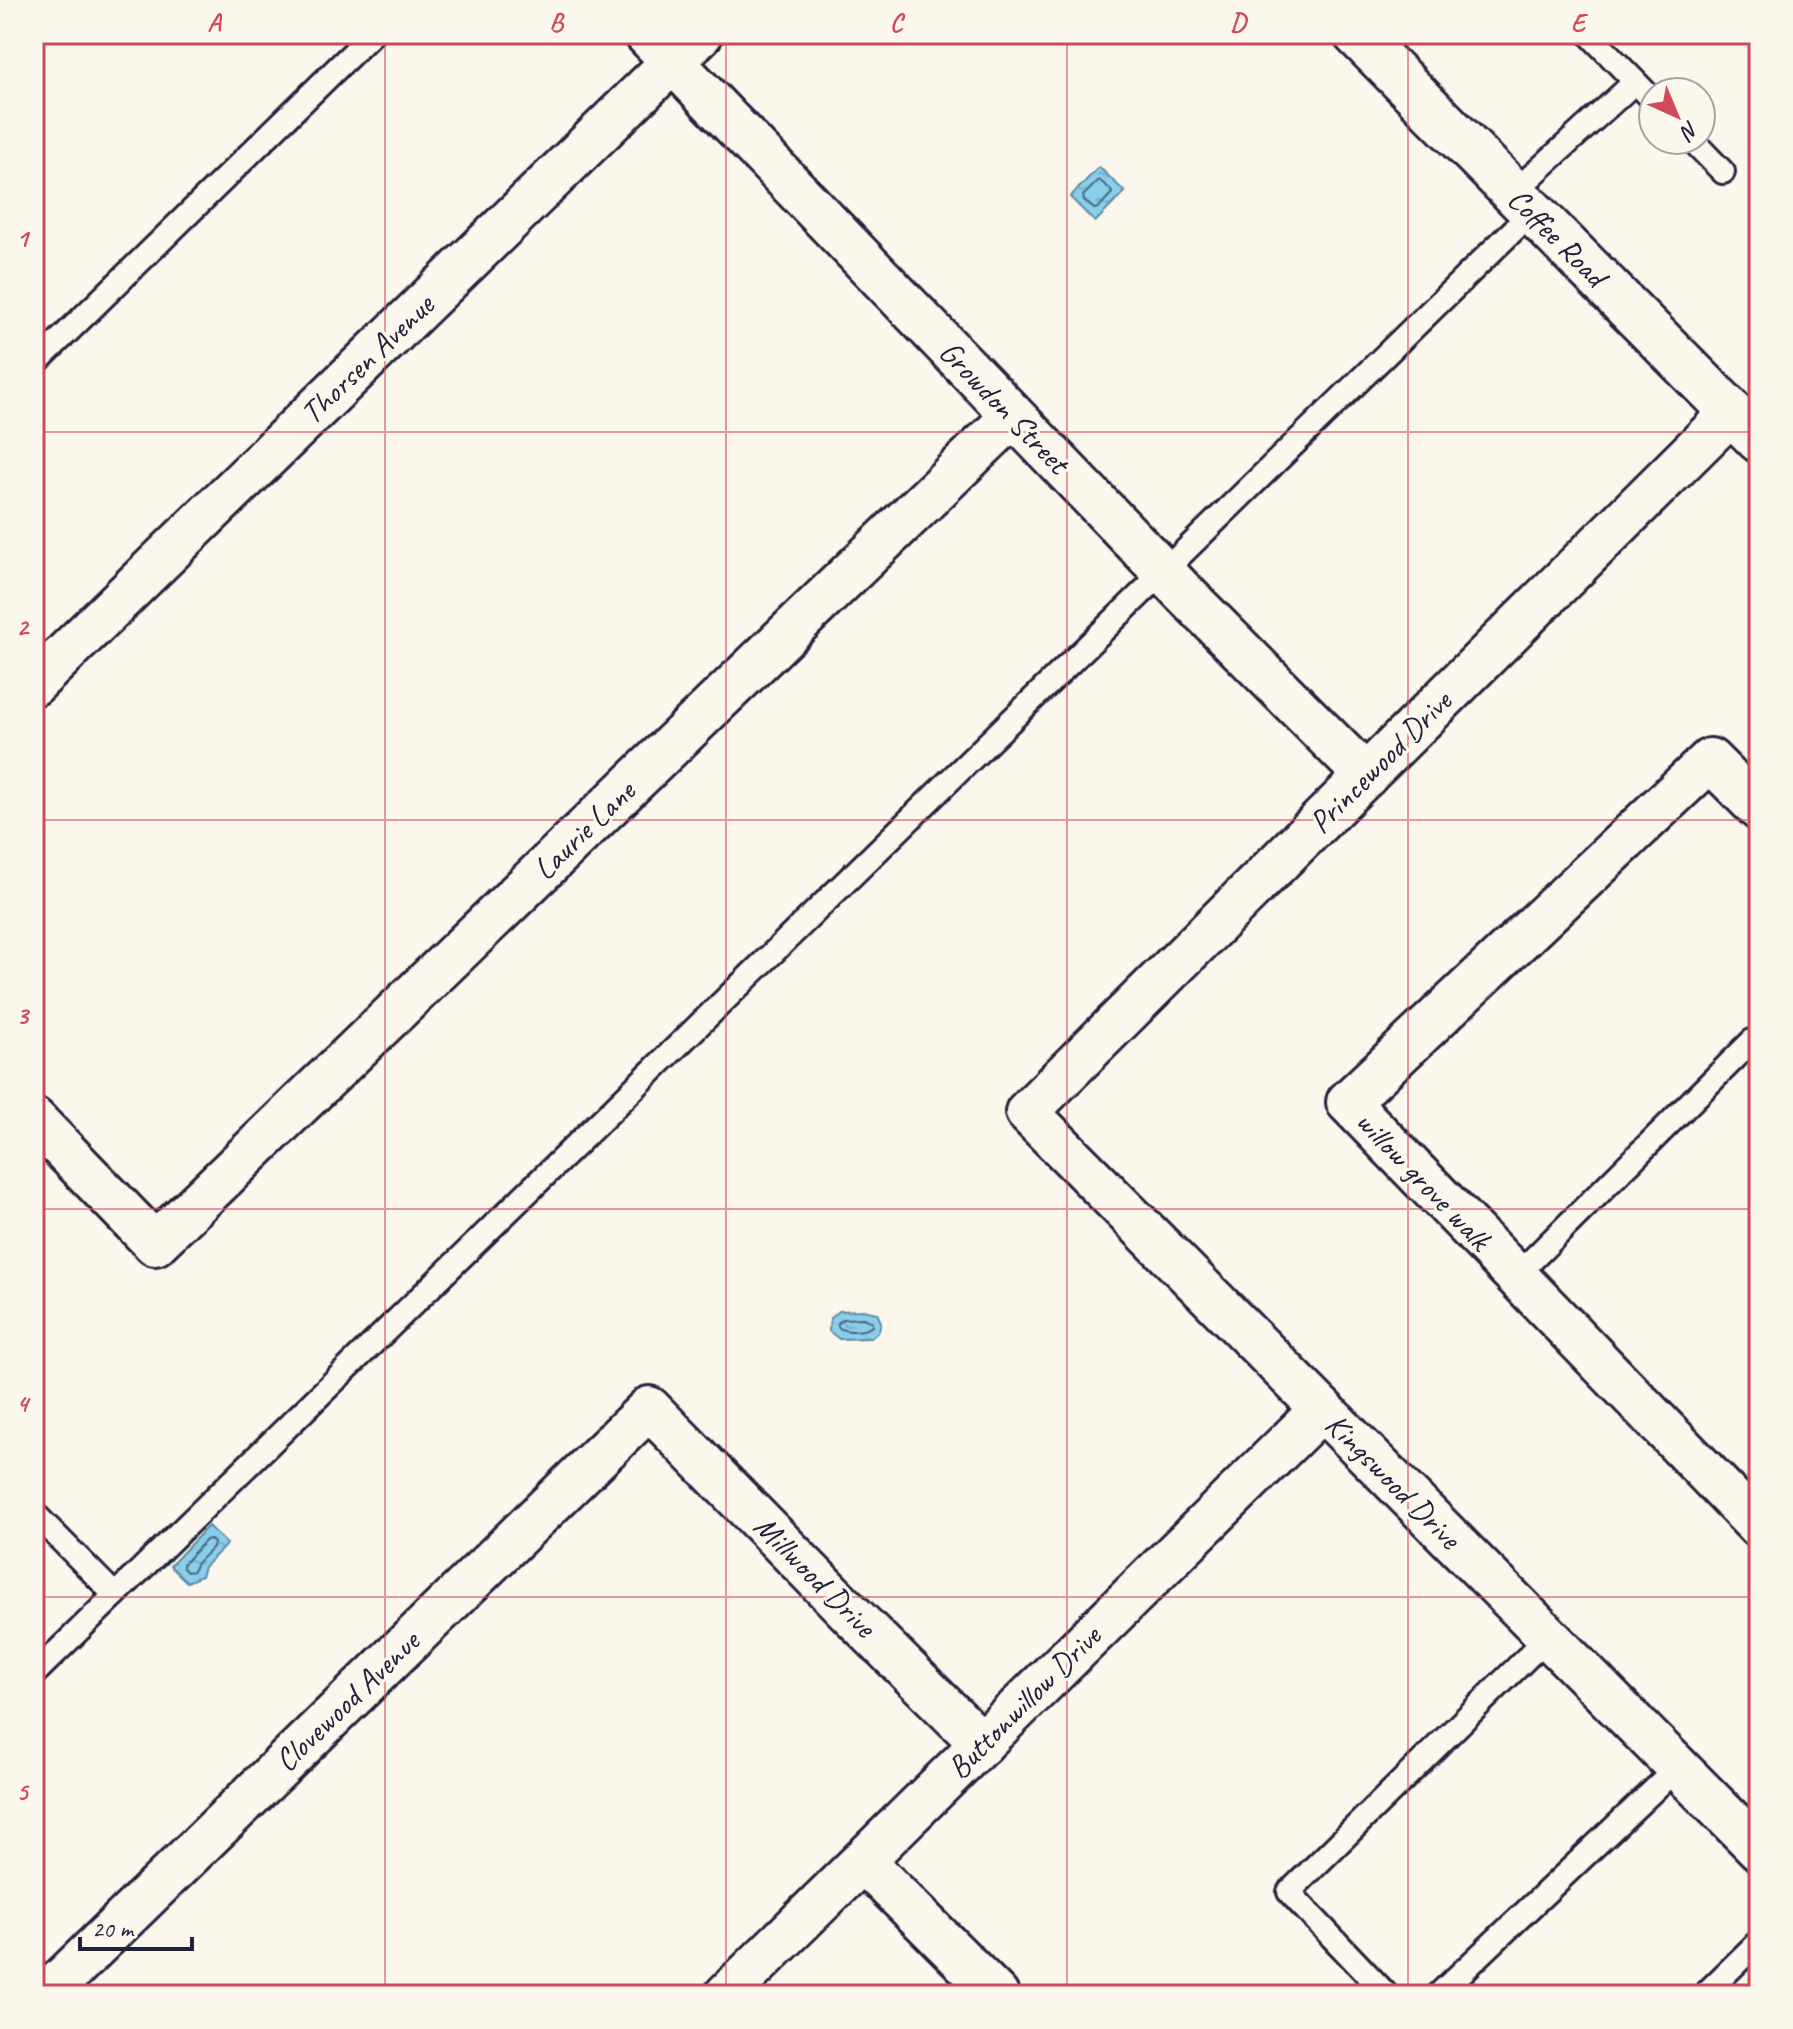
<svg xmlns="http://www.w3.org/2000/svg" width="1793" height="2029" viewBox="0 0 1793 2029" font-family="Caveat,sans-serif">
  <style>
    .water { fill: url(#water-ripples); stroke: #6089a4; stroke-width: 2 }
    .lines { fill: none; stroke-linecap: round; stroke-linejoin: round }
    .shore { stroke: #4b6781; stroke-width: 2 }
    .lane-casing { stroke: #22223b; stroke-width: 28 }
    .street-casing { stroke: #22223b; stroke-width: 48 }
    .secondary-casing { stroke: #22223b; stroke-width: 50 }
    .lane { stroke: #fbf7ec; stroke-width: 22 }
    .street { stroke: #fbf7ec; stroke-width: 42 }
    .secondary { stroke: #fbf7ec; stroke-width: 44 }
    .grid { fill: none; stroke: #d1495b; stroke-width: 2; stroke-opacity: 0.55 }
    .labels { text-anchor: middle; dominant-baseline: central; stroke-width: 6; stroke-linejoin: round; paint-order: stroke }
    .street-label { font-size: 32px; fill: #22223b; stroke: #fbf7ec }
    .neatline { fill: none; stroke: #d1495b; stroke-width: 3 }
    .grid-label { font-size: 26px; text-anchor: middle; font-weight: bold; fill: #d1495b }
  </style>
  <defs>
    <pattern id="water-ripples" width="26" height="14" patternUnits="userSpaceOnUse" patternTransform="scale(2)"><rect width="26" height="14" fill="#89ceea"/><path d="M2 4q2-2 4 0t4 0M15 11q2-2 4 0t4 0" fill="none" stroke="#76b1ca"/></pattern>
  </defs>
  <rect width="100%" height="100%" fill="#fbf7ec"/>
  <filter id="ink" filterUnits="userSpaceOnUse"><feTurbulence type="fractalNoise" baseFrequency=".0125" numOctaves="2"/><feDisplacementMap in="SourceGraphic" scale="16" xChannelSelector="R" yChannelSelector="G"/><feConvolveMatrix kernelMatrix="1 2 1 2 8 2 1 2 1" color-interpolation-filters="sRGB"/></filter>
  <g filter="url(#ink)">
    <g class="water">
      <path d="M1099,167L1125,192L1095,222L1070,197Z"/>
      <path d="M863,1310L877,1313L881,1322L879,1331L871,1338L839,1339L829,1331L830,1319L839,1311Z"/>
      <path d="M208,1526L227,1544L204,1567L201,1576L187,1582L170,1566Z"/>
    </g>
    <g class="lines">
      <g class="shore">
        <path d="M1099,180L1110,189L1112,193L1098,208L1094,209L1084,200L1083,196Z"/>
        <path d="M863,1318L872,1322V1326C865,1332 845,1333 838,1327V1323L843,1319Z"/>
        <path d="M210,1539L214,1543L213,1547L197,1563L193,1571L187,1572L183,1568V1564L206,1540Z"/>
      </g>
      <defs>
        <g id="lane">
          <path d="M1589,34L1653,100"/>
          <path d="M1692,140L1723,172"/>
          <path d="M1513,193L1635,82"/>
          <path d="M34,365L372,34"/>
          <path d="M1516,1276L1752,1041"/>
          <path d="M34,1513L115,1595"/>
          <path d="M34,1674L1532,212"/>
          <path d="M1387,1995L1289,1892L1548,1637"/>
          <path d="M1438,1995L1678,1767"/>
          <path d="M1704,1995L1759,1941"/>
        </g>
        <g id="street">
          <path d="M646,34L1183,592L1366,776"/>
          <path d="M1732,412L1027,1112L1759,1849"/>
          <path d="M34,684L701,34"/>
          <path d="M1759,809L1710,760L1348,1102L1759,1527"/>
          <path d="M34,1119L155,1244L1013,416"/>
          <path d="M863,1861L997,1995"/>
          <path d="M46,1995L649,1408L851,1614L982,1744"/>
          <path d="M726,1995L1322,1409"/>
        </g>
        <path id="secondary" d="M1356,34L1759,440"/>
      </defs>
      <use href="#lane" class="lane-casing"/>
      <use href="#street" class="street-casing"/>
      <use href="#secondary" class="secondary-casing"/>
      <use href="#lane" class="lane"/>
      <use href="#street" class="street"/>
      <use href="#secondary" class="secondary"/>
    </g>
  </g>
  <path class="grid" d="M385,34V1995M726,34V1995M1067,34V1995M1408,34V1995M34,432H1759M34,820H1759M34,1209H1759M34,1597H1759"/>
  <g class="labels">
    <g class="street-label">
      <text transform="translate(1557 237) rotate(45)">Coffee Road</text>
      <text transform="translate(367 359) rotate(-44)">Thorsen Avenue</text>
      <text transform="translate(1004 407) rotate(46)">Growdon Street</text>
      <text transform="translate(1380 762) rotate(-45)">Princewood Drive</text>
      <text transform="translate(584 830) rotate(-44)">Laurie Lane</text>
      <text transform="translate(1423 1180) rotate(46)">willow grove walk</text>
      <text transform="translate(1393 1481) rotate(45)">Kingswood Drive</text>
      <text transform="translate(815 1576) rotate(45)">Millwood Drive</text>
      <text transform="translate(347 1701) rotate(-44)">Clovewood Avenue</text>
      <text transform="translate(1024 1702) rotate(-45)">Buttonwillow Drive</text>
    </g>
  </g>
  <rect width="1793" height="2029" fill="none" stroke="#fbf7ec" stroke-width="88"/>
  <g transform="translate(1677 116) rotate(136)"><circle r="38" fill="#fbf7ec" stroke="#a4a2a5" stroke-width="2"/>
  <path d="M0-6L14 30L0 20L-14 30Z" fill="#d1495b"/>
  <text y="-12" font-size="22" font-weight="bold" text-anchor="middle" fill="#22223b">N</text>
  </g>
  <path d="M80 1937v12h112v-12" fill="none" stroke="#22223b" stroke-width="4"/>
  <text x="92" y="1937" font-size="24" fill="#22223b" stroke="#fbf7ec" stroke-width="6" paint-order="stroke">20 m</text>
  <rect x="44" y="44" width="1705" height="1941" class="neatline"/>
  <g class="grid-label">
    <text x="214" y="31">A</text>
    <text x="556" y="31">B</text>
    <text x="896" y="31">C</text>
    <text x="1238" y="31">D</text>
    <text x="1578" y="31">E</text>
    <text x="22" y="247">1</text>
    <text x="22" y="635">2</text>
    <text x="22" y="1024">3</text>
    <text x="22" y="1412">4</text>
    <text x="22" y="1800">5</text>
  </g>
</svg>
